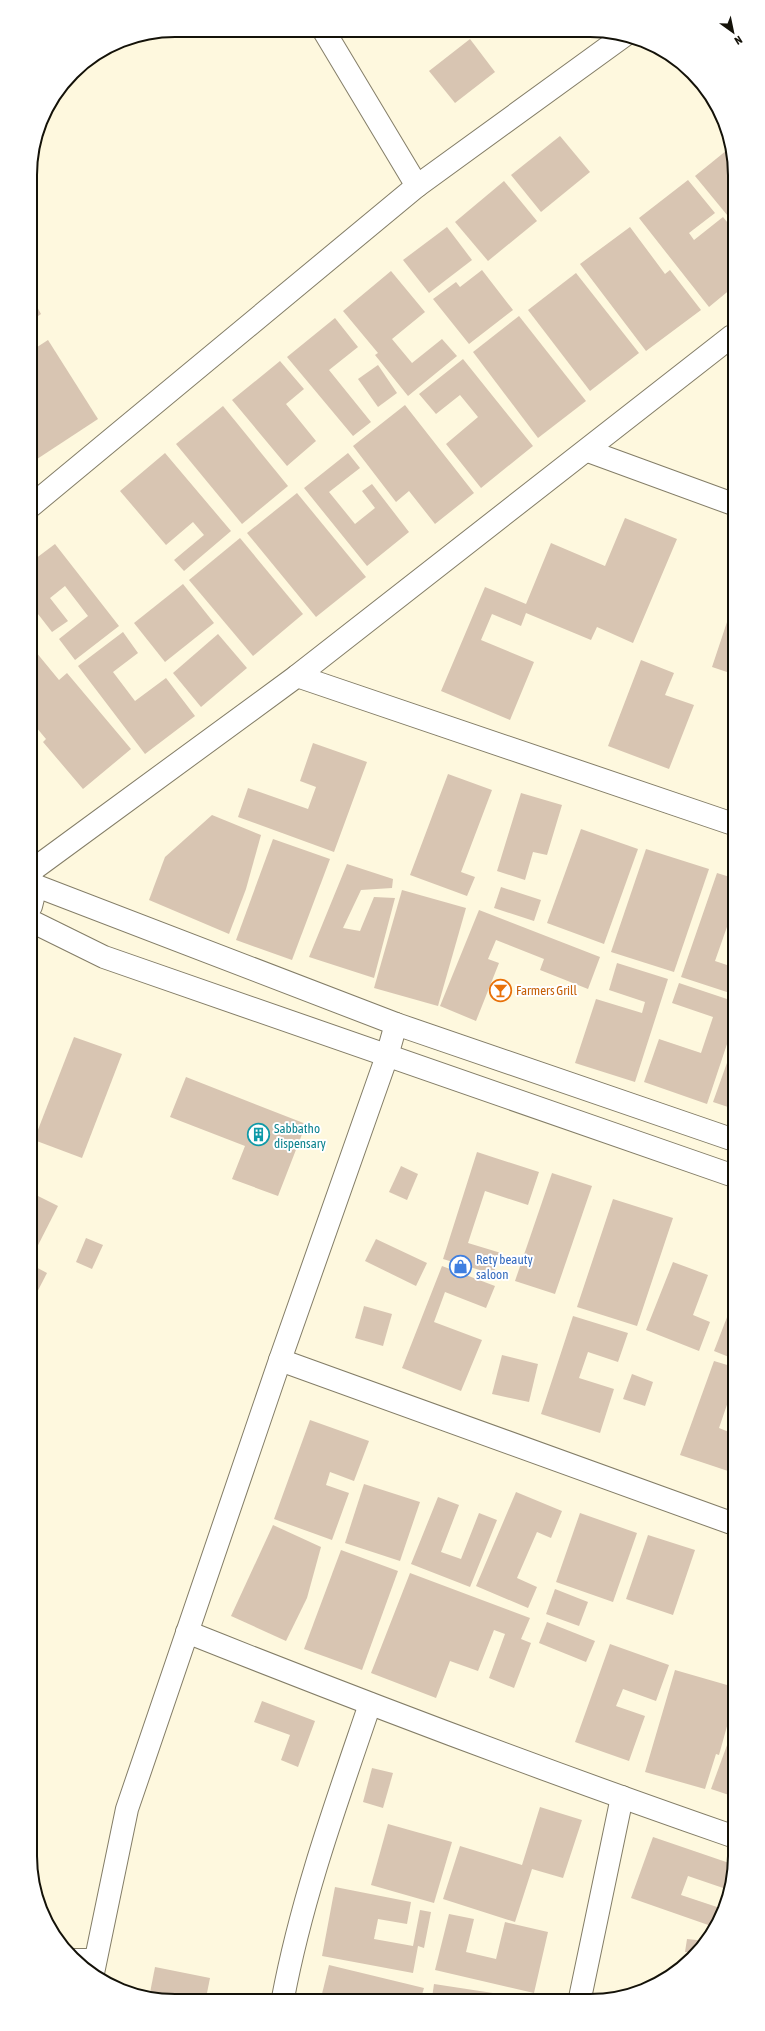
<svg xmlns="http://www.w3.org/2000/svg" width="765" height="2031" viewBox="0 0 765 2031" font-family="'Asap Condensed',sans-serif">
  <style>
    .building { fill: #d8c5b2 }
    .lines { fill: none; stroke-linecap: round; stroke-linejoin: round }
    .minor-casing { stroke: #837d67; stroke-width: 24 }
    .minor { stroke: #fff; stroke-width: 22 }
    .labels { text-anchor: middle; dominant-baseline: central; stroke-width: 4; stroke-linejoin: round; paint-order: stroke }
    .food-label { font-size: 13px; fill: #c56008; stroke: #fff; text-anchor: start }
    .culture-label { font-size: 13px; fill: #0d838f; stroke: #fff; text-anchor: start }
    .shop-label { font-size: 13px; fill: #366cbe; stroke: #fff; text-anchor: start }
    .rim { fill: none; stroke: #141209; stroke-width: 2 }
  </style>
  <rect width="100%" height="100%" fill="#fef8de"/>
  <g class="building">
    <path d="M470,39L495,72L455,103L429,71Z"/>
    <path d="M119,42V43L98,56V55Z"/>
    <path d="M560,136L590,172L541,212L511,175Z"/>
    <path d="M732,146V221L695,176Z"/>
    <path d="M688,180L715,213L689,233L694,240L723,217L732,228V288L709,307L639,218Z"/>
    <path d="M504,181L537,221L488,261L455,222Z"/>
    <path d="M447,227L472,260L429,293L403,260Z"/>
    <path d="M630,227L665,274L670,270L701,310L646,351L580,264Z"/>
    <path d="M482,270L513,310L469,344L433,299L456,282L460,287Z"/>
    <path d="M391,271L425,312L392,339L412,363L442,339L457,356L408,396L375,355L378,353L343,311Z"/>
    <path d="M576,273L639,353L590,391L528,310Z"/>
    <path d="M31,296L41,314L31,321Z"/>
    <path d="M519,316L586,401L538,438L473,352Z"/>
    <path d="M335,318L358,347L329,370L371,422L353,436L287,357Z"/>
    <path d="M48,340L98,419L31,463V351Z"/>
    <path d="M463,359L533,446L481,488L446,444L478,417L460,395L436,414L419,394Z"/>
    <path d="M280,361L304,389L286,404L316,441L287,466L232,400Z"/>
    <path d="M378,365L397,393L378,407L358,379Z"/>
    <path d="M405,405L474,493L435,524L409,491L396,502L353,446Z"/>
    <path d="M223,406L288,486L242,524L176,444Z"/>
    <path d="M165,453L231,531L184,571L174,560L204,535L193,522L166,545L120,491Z"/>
    <path d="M348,453L360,468L329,492L355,524L375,508L362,491L372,484L409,532L367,566L304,488Z"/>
    <path d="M297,493L366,577L316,617L247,533Z"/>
    <path d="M625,518L677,539L633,643L597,627L591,640L526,613L521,626L492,614L481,640L534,662L510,720L441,691L485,587L526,604L551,543L605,566Z"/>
    <path d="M240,538L303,614L253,656L189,580Z"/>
    <path d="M55,544L119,626L75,660L59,639L88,616L65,586L50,598L68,621L52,632L31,605V562Z"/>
    <path d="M183,584L214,623L165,662L134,623Z"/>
    <path d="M733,604V674L712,667Z"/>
    <path d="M123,632L138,653L113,672L135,701L166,678L195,716L145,754L78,666Z"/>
    <path d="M218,634L247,668L201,707L173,673Z"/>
    <path d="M31,646L59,680L67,673L131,749L83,789L43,742L46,739L31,721Z"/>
    <path d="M641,660L674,673L665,695L694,705L669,769L608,746Z"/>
    <path d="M313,743L367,762L334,852L238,817L248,788L308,809L316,787L300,781Z"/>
    <path d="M448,774L492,790L461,872L475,877L467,896L410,875Z"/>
    <path d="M521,793L562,805L547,855L533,852L525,880L497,871Z"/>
    <path d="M212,815L261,835L246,889L229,934L149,900L165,857Z"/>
    <path d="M581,829L638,849L604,944L547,923Z"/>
    <path d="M273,839L330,859L292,960L236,940Z"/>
    <path d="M646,849L709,869L674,972L611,952Z"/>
    <path d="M347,864L393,879L392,888L361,890L343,928L360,931L374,897L395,898L374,978L309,957Z"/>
    <path d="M717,873L733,878V926L728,924L715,961L733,967V994L681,977Z"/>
    <path d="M501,887L541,900L534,921L494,908Z"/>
    <path d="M402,890L466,908L438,1006L374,988Z"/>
    <path d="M479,910L600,957L588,989L540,970L544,959L496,940L488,959L499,963L476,1021L440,1006Z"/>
    <path d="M617,963L668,979L635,1082L575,1063L596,999L642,1013L645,1002L609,990Z"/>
    <path d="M679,983L733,1001V1026L707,1104L644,1082L659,1039L701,1053L713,1017L672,1003Z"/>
    <path d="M74,1037L122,1054L82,1158L34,1140Z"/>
    <path d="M733,1046L734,1109L713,1102Z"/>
    <path d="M186,1077L306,1124L278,1196L232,1179L245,1146L170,1117Z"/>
    <path d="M477,1152L539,1172L528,1205L485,1191L468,1243L501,1253L493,1274L443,1259Z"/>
    <path d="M401,1166L418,1174L407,1200L389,1192Z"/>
    <path d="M552,1173L592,1186L555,1294L515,1281Z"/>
    <path d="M32,1193L58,1206L32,1257Z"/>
    <path d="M613,1199L673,1218L637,1326L577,1307Z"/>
    <path d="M86,1238L103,1245L92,1269L76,1262Z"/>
    <path d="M376,1239L427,1263L416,1286L365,1261Z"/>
    <path d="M673,1262L708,1275L693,1315L710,1322L699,1351L646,1330Z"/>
    <path d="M32,1265L47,1273L32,1302Z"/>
    <path d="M442,1266L495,1286L486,1308L445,1292L434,1322L482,1340L461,1391L402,1368Z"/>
    <path d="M734,1299V1359L714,1351Z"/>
    <path d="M364,1306L392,1314L383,1346L355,1338Z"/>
    <path d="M573,1316L628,1333L618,1362L588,1352L579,1378L614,1389L600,1433L541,1414Z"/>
    <path d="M502,1355L538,1364L529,1402L492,1394Z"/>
    <path d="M714,1361L734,1367V1394L731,1393L719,1428L734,1434V1462L731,1472L680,1455Z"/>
    <path d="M632,1374L653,1382L645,1406L623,1399Z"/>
    <path d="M310,1420L369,1441L354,1481L330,1472L326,1485L349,1493L332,1540L274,1519Z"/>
    <path d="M364,1484L420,1502L400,1561L345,1543Z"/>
    <path d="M516,1492L562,1511L551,1538L537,1532L517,1578L537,1587L528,1608L476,1586Z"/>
    <path d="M438,1497L459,1505L441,1552L461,1559L479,1513L497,1520L470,1587L411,1564Z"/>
    <path d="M580,1513L637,1533L613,1602L556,1582Z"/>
    <path d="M273,1525L321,1547L307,1598L286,1641L231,1616Z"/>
    <path d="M648,1535L695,1550L673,1615L626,1599Z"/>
    <path d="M341,1550L398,1571L362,1670L304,1649Z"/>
    <path d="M410,1573L530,1618L521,1639L531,1643L514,1688L489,1678L505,1634L494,1630L478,1671L450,1661L436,1698L371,1673Z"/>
    <path d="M555,1589L588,1602L579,1626L546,1614Z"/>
    <path d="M547,1622L595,1641L586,1662L539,1643Z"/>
    <path d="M610,1644L669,1665L656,1701L623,1689L616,1706L645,1716L629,1761L575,1742Z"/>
    <path d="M675,1670L734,1687V1701L719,1755L716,1754L705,1789L645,1772Z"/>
    <path d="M262,1701L315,1721L298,1767L281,1760L290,1735L254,1722Z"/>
    <path d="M734,1726L735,1797L711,1789Z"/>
    <path d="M372,1768L393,1773L383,1808L363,1802Z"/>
    <path d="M540,1807L582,1820L563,1878L532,1869L515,1922L443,1899L460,1846L522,1865Z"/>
    <path d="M388,1824L452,1842L434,1903L371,1885Z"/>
    <path d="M653,1837L735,1865L729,1890L688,1876L681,1895L720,1908L714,1927L631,1898Z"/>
    <path d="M335,1887L411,1902L407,1924L378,1919L374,1939L413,1946L420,1910L431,1912L424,1948L418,1946L413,1973L322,1956Z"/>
    <path d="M449,1914L474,1919L466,1952L496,1959L505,1922L548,1932L534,1993L435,1970Z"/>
    <path d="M687,1939L706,1941L697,1953L685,1952Z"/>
    <path d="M329,1965L424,1988L421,1998H321Z"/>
    <path d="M155,1967L210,1978L206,1998H149Z"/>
    <path d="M434,1984L493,1993L492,1998H432Z"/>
    <path d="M499,1995L513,1997V1998H498Z"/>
  </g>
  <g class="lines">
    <defs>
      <g id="minor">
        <path d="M324,31L417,186"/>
        <path d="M588,451L733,504"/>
        <path d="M31,506L417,186L625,35"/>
        <path d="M297,676L733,824"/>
        <path d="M31,871L297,676L732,336"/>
        <path d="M31,876L35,890L31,906"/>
        <path d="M34,885L396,1024L734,1140"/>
        <path d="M31,921L104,957L734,1176"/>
        <path d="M280,1360L734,1524"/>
        <path d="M187,1632C368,1704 550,1773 735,1837"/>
        <path d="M74,1960H94"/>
        <path d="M93,1973L127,1809L280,1360L387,1056L396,1024"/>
        <path d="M283,1998C302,1897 337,1801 370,1704"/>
        <path d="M580,1998L622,1797"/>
      </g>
    </defs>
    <use href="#minor" class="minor-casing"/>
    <use href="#minor" class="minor"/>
  </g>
  <defs>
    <symbol id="bar-ring" viewBox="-11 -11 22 22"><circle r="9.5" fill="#fff" stroke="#e8710a" stroke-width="1.5"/><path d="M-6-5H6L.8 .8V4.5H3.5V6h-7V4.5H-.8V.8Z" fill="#e8710a"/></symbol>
    <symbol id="building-ring" viewBox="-11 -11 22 22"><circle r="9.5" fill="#fff" stroke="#0f9aa8" stroke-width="1.5"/><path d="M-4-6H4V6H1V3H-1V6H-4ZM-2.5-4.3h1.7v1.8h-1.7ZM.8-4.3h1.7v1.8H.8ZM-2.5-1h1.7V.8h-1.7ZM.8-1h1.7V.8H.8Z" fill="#0f9aa8"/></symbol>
    <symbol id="shop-ring" viewBox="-11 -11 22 22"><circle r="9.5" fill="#fff" stroke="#3f7fe0" stroke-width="1.5"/><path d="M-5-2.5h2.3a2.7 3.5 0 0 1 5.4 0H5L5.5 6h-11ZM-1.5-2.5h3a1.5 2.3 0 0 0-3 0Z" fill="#3f7fe0"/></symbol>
  </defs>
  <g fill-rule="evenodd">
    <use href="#bar-ring" x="488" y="978" width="25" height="25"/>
    <use href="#building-ring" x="246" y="1122" width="25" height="25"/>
    <use href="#shop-ring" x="448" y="1254" width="25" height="25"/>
  </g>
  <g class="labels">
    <g class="food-label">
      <text x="516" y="990">Farmers Grill</text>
    </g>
    <g class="culture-label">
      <text x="274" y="1128">Sabbatho<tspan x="274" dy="15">dispensary</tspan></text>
    </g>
    <g class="shop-label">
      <text x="476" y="1259">Rety beauty<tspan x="476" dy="15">saloon</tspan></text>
    </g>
  </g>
  <path d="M0 0H765V2031H0ZM175 37H590A138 138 0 0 1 728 175V1856A138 138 0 0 1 590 1994H175A138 138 0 0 1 37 1856V175A138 138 0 0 1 175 37Z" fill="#fff" fill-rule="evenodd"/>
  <path class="rim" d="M175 37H590A138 138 0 0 1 728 175V1856A138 138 0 0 1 590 1994H175A138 138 0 0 1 37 1856V175A138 138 0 0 1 175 37Z"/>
  <g transform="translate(733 32) rotate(147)" stroke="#ffffff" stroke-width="3" paint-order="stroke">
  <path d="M0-3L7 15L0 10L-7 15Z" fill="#141209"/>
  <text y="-6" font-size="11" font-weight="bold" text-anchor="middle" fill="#141209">N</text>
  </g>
</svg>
